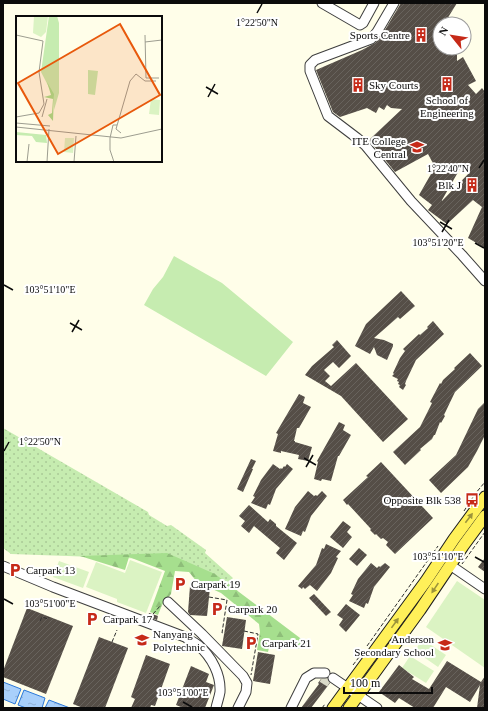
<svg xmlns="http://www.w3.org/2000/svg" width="488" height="711" viewBox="0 0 488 711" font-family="'Times New Roman',serif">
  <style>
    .grass { fill: url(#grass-dots) }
    .forest { fill: url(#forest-firs) }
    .park { fill: #c6ecb0 }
    .pitch { fill: #dbf3c3 }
    .water { fill: url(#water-ripples); stroke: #2a78d9 }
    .building { fill: url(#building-hatch); fill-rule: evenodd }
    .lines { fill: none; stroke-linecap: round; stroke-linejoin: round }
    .minor-tunnel { stroke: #dadac8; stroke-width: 9; stroke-dasharray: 9 4.5; stroke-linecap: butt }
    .minor-casing { stroke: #3e3e3e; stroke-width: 11 }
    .major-casing { stroke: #1c1c1c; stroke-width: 13 }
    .path { stroke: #2d2d2d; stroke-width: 1; stroke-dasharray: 4 2; stroke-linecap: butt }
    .minor { stroke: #fff; stroke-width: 9 }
    .major { stroke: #fff059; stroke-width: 11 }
    .oneway { fill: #9d943a }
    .ticks { fill: none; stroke: #0b0b0b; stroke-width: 1.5 }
    .labels { text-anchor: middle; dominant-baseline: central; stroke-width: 4; stroke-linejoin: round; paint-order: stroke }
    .poi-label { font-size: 11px; fill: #0b0b0b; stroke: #fff; text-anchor: start }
    .inset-road { fill: none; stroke: #9d9d90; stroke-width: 1 }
    .view { fill: #e8590c; fill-opacity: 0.15; stroke: #e8590c; stroke-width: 2 }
    .inset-edge { fill: none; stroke: #0b0b0b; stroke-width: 2 }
    .ticks-label { font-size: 10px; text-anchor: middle; fill: #0b0b0b; stroke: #fff; stroke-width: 4; stroke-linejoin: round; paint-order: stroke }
  </style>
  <defs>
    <pattern id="grass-dots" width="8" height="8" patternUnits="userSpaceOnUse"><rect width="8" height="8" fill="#c6ecb0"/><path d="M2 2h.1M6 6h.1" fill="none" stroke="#a9c996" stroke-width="1.8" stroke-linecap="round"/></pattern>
    <pattern id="forest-firs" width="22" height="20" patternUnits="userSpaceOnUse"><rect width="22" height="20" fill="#a6df8e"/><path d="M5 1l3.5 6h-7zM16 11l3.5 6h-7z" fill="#8ebe79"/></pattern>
    <pattern id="water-ripples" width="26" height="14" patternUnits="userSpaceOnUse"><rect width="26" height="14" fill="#a9d0fb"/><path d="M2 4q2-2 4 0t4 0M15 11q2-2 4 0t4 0" fill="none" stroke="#90b1d6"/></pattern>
    <pattern id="building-hatch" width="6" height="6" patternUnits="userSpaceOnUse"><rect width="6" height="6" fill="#554e47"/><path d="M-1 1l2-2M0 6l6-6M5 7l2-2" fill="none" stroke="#68635d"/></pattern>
  </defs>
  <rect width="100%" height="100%" fill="#fffee9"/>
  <path class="grass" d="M3,428L148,512L149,515L167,526L171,525L206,550L205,553L233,578L230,581L245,601L180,560L11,554L3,548Z"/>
  <path class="forest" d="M167,553L215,574L304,641L299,649L270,643L268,652L257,650L260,632L259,624L221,593L197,582L189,572L175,571L171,594L162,605L158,615L150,612L165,571L129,557L125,570L80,556Z"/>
  <path class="park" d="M174,256L222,283L293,342L266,376L144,305L153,289L163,277Z"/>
  <g class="pitch">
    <path d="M130,560L162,572L146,613L117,602V599L86,587L96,562L125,573Z"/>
    <path d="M59,561L89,572L83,588L53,577Z"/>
    <path d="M457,581L485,600V668L426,627Z"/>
    <path d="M422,639L446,655L438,667L415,651Z"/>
    <path d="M410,656L434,671L426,683L402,668Z"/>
  </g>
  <g class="water">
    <path d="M3,682L21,689L15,704L3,699Z"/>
    <path d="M24,690L45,698L42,708H26L18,705Z"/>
    <path d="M49,700L70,708H45Z"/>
  </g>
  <g class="building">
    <path d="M401,3H457L444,24H440V32L435,41L440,39V48H457V61L463,57L476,81L468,85L476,94L482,88L485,92V248L468,238L482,207L473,200L447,224L428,210L432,205L419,195L435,167L428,154L395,172L369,140L402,109L391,108L387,105L384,110L379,107L376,113L367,108L340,117L333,112L316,70L362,50L375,43L382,35ZM461,167L469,173L442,201V200Z"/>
    <path d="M401,291L415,306L400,319L398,317L374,338L384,340L393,344V346L387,360L377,355L374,347L370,354L355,346L366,324Z"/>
    <path d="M433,321L444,334L416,360L406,381L405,384L406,385L403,390L399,387L400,385L398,384L399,382L397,381L398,379L392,376L394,374L393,373L400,358L405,351L403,349L419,334L420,335L428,328L427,327Z"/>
    <path d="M337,340L351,356L339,368L333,362L324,370L330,376L325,381L331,386L356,363L408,419L383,442L341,396L305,375L312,366L334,347L332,345Z"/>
    <path d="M470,353L482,366L455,392L444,415L445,416L441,423L440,422L435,435H434L432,439L420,449L421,450L405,465L393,452L420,427L432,403L430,402L440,383L441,384L443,380L455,369L454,368Z"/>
    <path d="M299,394L305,397L303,403L311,407L299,428H297L294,441H295V442L312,447L308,461L298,459L299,455L281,451V453L273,451L278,434L276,433Z"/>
    <path d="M485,402V435L477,451L468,467L441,493L429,480L456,455L478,409Z"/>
    <path d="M339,422L345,425L343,430L351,435L339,456H338L331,481L322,479L321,481L314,479L318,462L317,461Z"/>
    <path d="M251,459L256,461L252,469H253L243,492L237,489Z"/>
    <path d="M381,462L433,518L395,554L386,545L388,542L383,538L381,539L376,534L375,535L370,530L371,529L348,504L347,505L343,500L368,477L366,476Z"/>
    <path d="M273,464L280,469L281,468L282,469L284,466L285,467L287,464L293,469L276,489L270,505L268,504L266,509L251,503L255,497L253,496L261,480Z"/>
    <path d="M308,491L314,496L316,495L317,496L322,491L327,496L311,516L305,532L303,531L301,536L285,529L295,507Z"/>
    <path d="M249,505L268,522L270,519L276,524V526L297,543L284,560L276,553L280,548L254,526L249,533L241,526L245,521L239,516Z"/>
    <path d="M343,521L351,527L347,532L352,537L343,548L330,537Z"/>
    <path d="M326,544L341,551L336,557L338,558L331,573L317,591L310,585L305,589L303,587L302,589L298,586L316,565L322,548L324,549Z"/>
    <path d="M359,548L367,555L357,566L349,559Z"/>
    <path d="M485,558V572L478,567Z"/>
    <path d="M371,563L377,568L379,566L380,567L385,563L390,567L374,587L368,604L366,603L364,608L349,601L353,595L351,594L358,579Z"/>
    <path d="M190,586L210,588L207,616L190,615L188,612Z"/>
    <path d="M314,594L331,612L326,616L309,598Z"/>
    <path d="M346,604L360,615L346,632L339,625L343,619L337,615Z"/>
    <path d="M27,608L73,626L46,694L3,677V671Z"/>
    <path d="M149,613L158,616L157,620L148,617Z"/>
    <path d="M227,617L246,620L242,649L222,646Z"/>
    <path d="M99,637L128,648L105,708H83L73,704Z"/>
    <path d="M258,652L275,655L270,684L253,681Z"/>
    <path d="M146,655L170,664L155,706L151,705L150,708H131L135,699L131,697Z"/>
    <path d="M447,661L481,682L485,676V708H477L480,685L470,702L446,687L433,708H415L399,698L395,703L379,692L399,665L414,677L412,679L429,689Z"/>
    <path d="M191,666L209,674L206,682L214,685L205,708H180L181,707L176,705Z"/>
    <path d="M327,678L330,683L311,708H301L319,684L318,683L321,679Z"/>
  </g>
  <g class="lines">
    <path class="minor-tunnel" d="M322,678L330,683"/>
    <defs>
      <g id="minor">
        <path d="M322,3L360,25L363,23L374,3"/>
        <path d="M394,3L377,32L371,39L315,60L310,65V71L328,116L357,138L365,145L411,201L462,255L485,281"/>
        <path d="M450,565L485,589"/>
        <path d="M3,566L53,587L185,637C189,640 194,642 198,645C212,657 221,675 220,692C219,698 217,703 216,708"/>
        <path d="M168,602L202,634L243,676L247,683L246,692L238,708"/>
        <path d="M333,678L377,708"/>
        <path d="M291,708L306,678L314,673H325"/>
      </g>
      <g id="major">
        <path d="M333,708L426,581L454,539L485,497"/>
        <path d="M349,708L420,610L463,546L485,516"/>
      </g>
    </defs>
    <use href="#minor" class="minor-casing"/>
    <use href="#major" class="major-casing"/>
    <g class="path">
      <path d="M464,511L475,494L485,482"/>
      <path d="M462,564L485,532"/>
      <path d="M209,597L227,600L222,633H224"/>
      <path d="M153,614L161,605"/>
      <path d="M40,621L42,617L48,619L49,617"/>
      <path d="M244,631L258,634L251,675"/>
      <path d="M112,642L117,630"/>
      <path d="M367,646L438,546"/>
      <path d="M353,665L363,652"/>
      <path d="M322,708L325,704"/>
    </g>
    <use href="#minor" class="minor"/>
    <use href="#major" class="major"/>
  </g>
  <defs><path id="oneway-solid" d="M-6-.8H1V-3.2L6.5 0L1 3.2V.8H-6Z"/></defs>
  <g class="oneway">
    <use href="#oneway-solid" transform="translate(469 518) rotate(-53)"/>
    <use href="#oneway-solid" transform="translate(435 588) rotate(124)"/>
    <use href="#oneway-solid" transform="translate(395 623) rotate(-54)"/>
  </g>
  <path class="ticks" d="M257,13L262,4M206,87L218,94M208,97L215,84M479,168L484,160M440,222L452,229M442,232L449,220M475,243L484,248M4,285L13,290M70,323L82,330M72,332L79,320M4,451L9,442M304,458L316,465M306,467L313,455M475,557L484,562M4,599L13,604M183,702L192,707"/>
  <defs>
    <symbol id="building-bare" viewBox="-9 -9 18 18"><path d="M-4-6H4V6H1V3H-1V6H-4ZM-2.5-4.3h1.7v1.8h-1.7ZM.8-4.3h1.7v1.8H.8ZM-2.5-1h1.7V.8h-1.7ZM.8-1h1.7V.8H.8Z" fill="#c62a18" stroke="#fff" stroke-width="2.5" paint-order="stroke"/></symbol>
    <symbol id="university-bare" viewBox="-9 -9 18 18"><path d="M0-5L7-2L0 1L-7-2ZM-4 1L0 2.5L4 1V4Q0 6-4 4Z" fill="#c62a18" stroke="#fff" stroke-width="2.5" paint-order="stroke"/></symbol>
    <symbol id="bus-bare" viewBox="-9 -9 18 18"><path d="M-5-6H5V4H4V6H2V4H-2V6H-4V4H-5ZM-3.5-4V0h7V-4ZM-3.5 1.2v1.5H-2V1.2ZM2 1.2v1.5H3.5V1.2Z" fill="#c62a18" stroke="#fff" stroke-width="2.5" paint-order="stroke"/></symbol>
    <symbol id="parking-bare" viewBox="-9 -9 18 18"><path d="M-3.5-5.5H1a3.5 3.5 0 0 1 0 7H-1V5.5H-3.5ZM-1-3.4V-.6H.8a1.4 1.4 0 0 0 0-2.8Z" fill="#c62a18" stroke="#fff" stroke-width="2.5" paint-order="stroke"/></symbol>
    <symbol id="school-bare" viewBox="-9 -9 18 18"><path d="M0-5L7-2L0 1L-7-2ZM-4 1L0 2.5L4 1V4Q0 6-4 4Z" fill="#c62a18" stroke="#fff" stroke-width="2.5" paint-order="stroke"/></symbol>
  </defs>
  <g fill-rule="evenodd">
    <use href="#building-bare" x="411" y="25" width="20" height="20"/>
    <use href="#building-bare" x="437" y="74" width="20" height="20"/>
    <use href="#building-bare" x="348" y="75" width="20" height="20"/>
    <use href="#university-bare" x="407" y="137" width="20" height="20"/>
    <use href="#building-bare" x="462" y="175" width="20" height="20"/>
    <use href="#bus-bare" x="462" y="490" width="20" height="20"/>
    <use href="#parking-bare" x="5" y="560" width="20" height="20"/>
    <use href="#parking-bare" x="170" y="574" width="20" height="20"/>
    <use href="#parking-bare" x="207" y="599" width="20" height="20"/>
    <use href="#parking-bare" x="82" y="609" width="20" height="20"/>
    <use href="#university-bare" x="132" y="630" width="20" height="20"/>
    <use href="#parking-bare" x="241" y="633" width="20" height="20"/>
    <use href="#school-bare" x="435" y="635" width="20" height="20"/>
  </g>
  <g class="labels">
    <g class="poi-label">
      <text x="410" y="35" text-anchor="end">Sports Centre</text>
      <text x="369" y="85">Sky Courts</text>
      <text x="447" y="100" text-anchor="middle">School of<tspan x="447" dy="13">Engineering</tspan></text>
      <text x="406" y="141" text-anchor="end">ITE College<tspan x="406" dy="13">Central</tspan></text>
      <text x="461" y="185" text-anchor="end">Blk J</text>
      <text x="461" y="500" text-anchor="end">Opposite Blk 538</text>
      <text x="26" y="570">Carpark 13</text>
      <text x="191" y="584">Carpark 19</text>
      <text x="228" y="609">Carpark 20</text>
      <text x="103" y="619">Carpark 17</text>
      <text x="153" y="634">Nanyang<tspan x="153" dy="13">Polytechnic</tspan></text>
      <text x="434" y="639" text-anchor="end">Anderson<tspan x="434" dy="13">Secondary School</tspan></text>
      <text x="262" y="643">Carpark 21</text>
    </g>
  </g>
  <g transform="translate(16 16)">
    <rect width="146" height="146" fill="#fffee9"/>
    <path d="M33,0H41L43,7V77L38,94V81L25,56ZM0,116L30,119L31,127L20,126L16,120L0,119Z" fill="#c6ecb0"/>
    <path d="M31,66L38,78L37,105L32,99L36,97L37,83L28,81L35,79Z" fill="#a6df8e"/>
    <path d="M72,54L82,55L79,79L72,78Z" fill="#c6ecb0"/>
    <path d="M18,0H32L30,16L25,21L17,17ZM135,83L144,84L143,99L133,98ZM49,122H58L57,137L48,136Z" fill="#dbf3c3"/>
    <path class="inset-road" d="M146,0V20M0,19L27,25L23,56L28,88L23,97L0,101M129,19L130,62H143M129,26L146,24M26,101L31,83M0,107L34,110M0,111L105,122L146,113M105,117L100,113L114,65L120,58L129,65H140M94,122L97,109H101M94,122V134L98,146M11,146L13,128M31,146L33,113M58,146L60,120"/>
    <path class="view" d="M104,8L144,79L42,138L2,67Z"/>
    <rect width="146" height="146" class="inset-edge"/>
  </g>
  <g class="ticks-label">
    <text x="257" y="26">1°22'50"N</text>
    <text x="448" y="172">1°22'40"N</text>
    <text x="438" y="246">103°51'20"E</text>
    <text x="50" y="293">103°51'10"E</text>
    <text x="40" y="445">1°22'50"N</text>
    <text x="438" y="560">103°51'10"E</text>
    <text x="50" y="607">103°51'00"E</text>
    <text x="183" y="696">103°51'00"E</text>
  </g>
  <rect width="488" height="711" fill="none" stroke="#0b0b0b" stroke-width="8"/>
  <g transform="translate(452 36) rotate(300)"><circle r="19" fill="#ffffff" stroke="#9d9d9d"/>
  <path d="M0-3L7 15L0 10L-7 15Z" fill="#c62a18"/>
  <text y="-6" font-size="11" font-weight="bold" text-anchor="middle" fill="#0b0b0b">N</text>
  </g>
  <path d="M344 687v6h88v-6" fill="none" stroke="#0b0b0b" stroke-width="2"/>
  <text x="350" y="687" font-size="12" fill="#0b0b0b" stroke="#ffffff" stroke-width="3" paint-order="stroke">100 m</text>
</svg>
